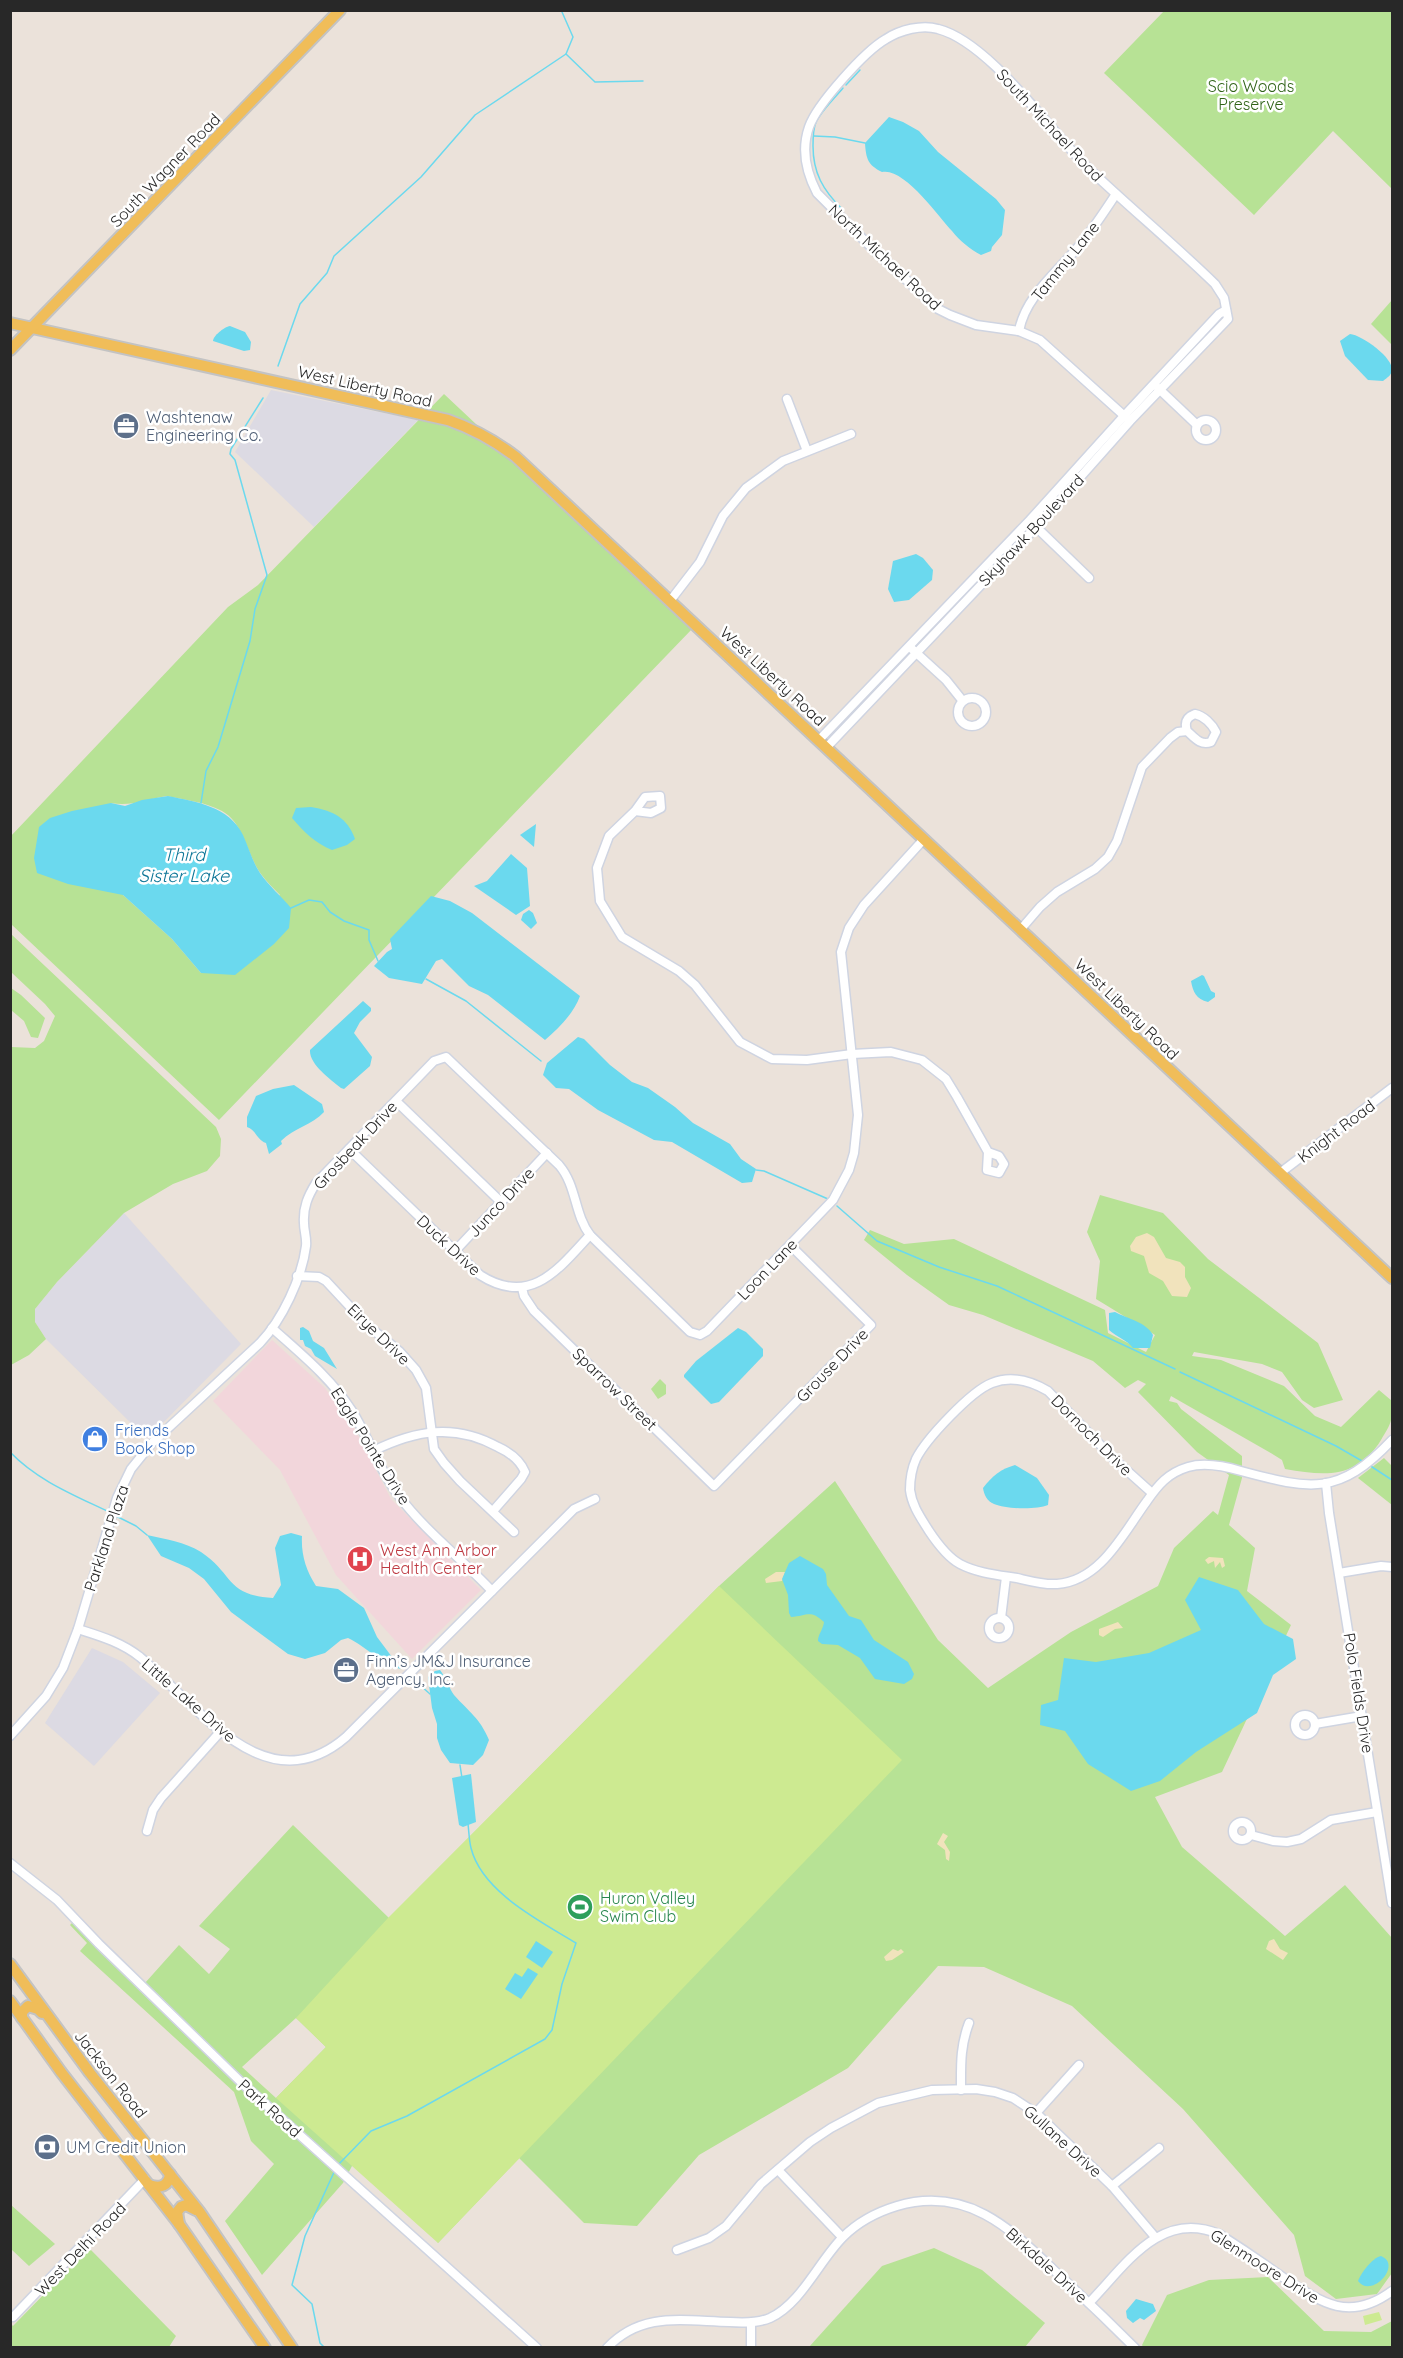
<svg xmlns="http://www.w3.org/2000/svg" width="1403" height="2358" viewBox="0 0 1403 2358" font-family="Quicksand,sans-serif">
  <style>
    .industrial { fill: #dcdae3 }
    .medical { fill: #f2d6db }
    .green { fill: #b7e295; fill-rule: evenodd }
    .sand { fill: #f1e3bc }
    .pitch { fill: #cdea91 }
    .water { fill: #6bd9ee }
    .lines { fill: none; stroke-linecap: round; stroke-linejoin: round }
    .stream { stroke: #6bd9ee; stroke-width: 1.5 }
    .minor-casing { stroke: #cfd4e1; stroke-width: 11 }
    .major-casing { stroke: #c3c3c3; stroke-width: 14 }
    .minor { stroke: #fff; stroke-width: 8 }
    .major { stroke: #f0bd59; stroke-width: 10 }
    .labels { text-anchor: middle; dominant-baseline: central; stroke-width: 5; stroke-linejoin: round; paint-order: stroke }
    .park-label { font-size: 16px; fill: #316419; stroke: #fff }
    .street-label { font-size: 16px; fill: #282828; stroke: #fff }
    .service-label { font-size: 16px; fill: #4e5e75; stroke: #fff; text-anchor: start }
    .shop-label { font-size: 16px; fill: #366cbe; stroke: #fff; text-anchor: start }
    .health-label { font-size: 16px; fill: #be3a42; stroke: #fff; text-anchor: start }
    .leisure-label { font-size: 16px; fill: #27864d; stroke: #fff; text-anchor: start }
    .water-label { font-size: 18px; font-style: italic; fill: #0d7697; stroke: #fff }
  </style>
  <rect width="100%" height="100%" fill="#ebe2da"/>
  <g class="industrial">
    <path d="M271,390L418,420L314,527L235,452Z"/>
    <path d="M124,1213L241,1344L147,1439L46,1339L35,1322V1309L57,1282Z"/>
    <path d="M92,1648L123,1662L160,1693L94,1766L45,1723Z"/>
  </g>
  <path class="medical" d="M272,1340L325,1388L354,1428L391,1499L481,1590L412,1659L336,1575L280,1470L213,1401Z"/>
  <g class="green">
    <path d="M1164,11H1392V189L1333,131L1254,215L1104,73Z"/>
    <path d="M1392,300V345L1371,324Z"/>
    <path d="M444,394L693,628L219,1120L11,924L10,837L228,607L258,585ZM167,796C186,800 205,802 222,811C244,823 247,855 261,874C266,881 273,888 280,895L201,973L172,939L123,895L111,803C130,807 148,799 167,796Z"/>
    <path d="M11,934L216,1127L221,1139L220,1156L207,1171L173,1184L124,1213L57,1282L35,1309V1322L46,1339L29,1355L11,1365V1047L35,1048L44,1041L55,1016L45,1004L11,972Z"/>
    <path d="M11,988L21,995L45,1018L38,1038L31,1037L24,1021L11,1010Z"/>
    <path d="M1100,1195L1163,1213L1208,1259L1318,1343L1343,1400L1314,1408L1302,1400L1282,1372L1262,1364L1194,1352L1192,1356L1221,1360L1284,1386L1315,1416L1341,1427L1379,1390L1392,1401C1392,1422 1392,1422 1381,1440C1357,1479 1326,1476 1285,1469L1282,1460L1269,1452L1171,1396L1169,1401L1177,1403L1181,1409L1242,1456V1478L1229,1525L1255,1548L1247,1591L1291,1625L1222,1772L1155,1797L1182,1847L1285,1936L1345,1885L1392,1938V2273L1377,2294L1336,2299L1305,2276L1294,2235L1183,2109L1072,2006L984,1967L938,1966L848,2068L699,2155L637,2226L584,2223L519,2158L438,2243L407,2143L352,2166L343,2183L262,2275L225,2221L274,2164L251,2141L234,2092L80,1951L87,1943L70,1925L74,1921L145,1983L179,1945L209,1974L230,1949L199,1926L293,1825L389,1918L719,1586L835,1481L938,1640L988,1688L1071,1632L1158,1586L1174,1548L1213,1511L1218,1515L1229,1475L1197,1452L1138,1392L1146,1384L1138,1380L1125,1388L1093,1361L983,1315L949,1305L907,1275L864,1240L870,1230L904,1244L954,1239L1105,1310L1108,1333L1146,1352L1155,1335L1096,1299L1100,1261L1087,1232ZM296,2018L326,2047L276,2098L242,2067Z"/>
    <path d="M660,1379L666,1385V1394L658,1399L651,1389Z"/>
    <path d="M1384,1458L1392,1466V1505L1358,1478Z"/>
    <path d="M11,2205L55,2244L29,2266L11,2249Z"/>
    <path d="M89,2248L176,2336L169,2347H11V2324L13,2326Z"/>
    <path d="M934,2248L982,2270L1045,2323L1025,2347H809L882,2266Z"/>
    <path d="M1268,2277L1324,2331L1371,2332L1392,2321V2347L1144,2348L1142,2345L1167,2295L1209,2280Z"/>
  </g>
  <g class="sand">
    <path d="M1147,1233L1154,1237L1166,1258L1180,1262L1185,1267V1277L1191,1288L1187,1297L1172,1296L1163,1281L1149,1273L1144,1256L1131,1251L1130,1246L1136,1237Z"/>
    <path d="M1209,1557L1223,1558L1225,1566L1222,1568L1220,1562L1215,1568L1214,1561L1208,1564L1205,1560Z"/>
    <path d="M776,1572H785L782,1581L766,1583L765,1579Z"/>
    <path d="M1118,1622L1123,1628L1115,1629L1103,1637L1099,1635V1629Z"/>
    <path d="M943,1833L948,1836L944,1842L950,1852L949,1861L946,1859L945,1850L937,1844Z"/>
    <path d="M1274,1939L1280,1949L1288,1953L1283,1960L1266,1949L1269,1941Z"/>
    <path d="M893,1949L898,1951L901,1949L904,1952L892,1960L886,1961L884,1957Z"/>
  </g>
  <g class="pitch">
    <path d="M719,1586L902,1760L438,2243L276,2098L326,2047L296,2018L388,1918Z"/>
    <path d="M1379,2312L1382,2320L1365,2325L1363,2316Z"/>
  </g>
  <g class="water">
    <path d="M889,117L903,122L919,131L938,152L996,199L1005,210L1002,235L992,247L991,251L981,255C970,249 960,241 952,231C939,217 904,167 882,172C868,165 866,159 865,143Z"/>
    <path d="M230,326L245,332L251,342L250,350L244,351L213,341C213,336 224,327 230,326Z"/>
    <path d="M1350,334C1362,335 1394,358 1392,371C1391,375 1387,378 1383,381L1368,380L1345,356L1340,341Z"/>
    <path d="M916,554L923,558L933,570L932,580L909,600L894,602L888,589L893,561Z"/>
    <path d="M168,796C196,802 229,806 243,835C249,848 252,861 260,873C269,886 281,896 291,908L289,928L274,944L235,975L201,973L172,939L123,895L68,884L37,873L34,858L39,827L50,818L72,811L111,803L125,806L142,800Z"/>
    <path d="M311,807C333,811 347,817 355,839L347,845L332,850C315,843 304,832 292,818L296,808Z"/>
    <path d="M536,824L534,847L520,835Z"/>
    <path d="M511,854L527,868L530,906L516,915L474,886L487,881Z"/>
    <path d="M431,896L450,901L472,913L580,996C574,1013 559,1028 545,1040L488,995L469,986L442,959L436,961L422,984L389,978L374,966L387,952L392,949L390,939Z"/>
    <path d="M529,910L533,913L537,923L531,929L521,920L523,914Z"/>
    <path d="M1202,975L1204,976L1211,991L1215,993V997L1208,1002C1196,999 1193,992 1191,981Z"/>
    <path d="M363,1001L371,1008V1011L360,1022L354,1033L372,1057L370,1066L344,1089L341,1088C330,1079 309,1064 310,1050Z"/>
    <path d="M578,1037L584,1039L610,1065L632,1082L648,1088L675,1107L693,1123L730,1144L741,1159L756,1169L752,1182L742,1183L672,1142L654,1140L598,1110L569,1089L556,1088L543,1075L547,1063Z"/>
    <path d="M294,1085L322,1104L324,1112C312,1125 294,1128 281,1141L282,1144L269,1154L266,1143C257,1140 256,1130 247,1127V1117L256,1096L273,1089Z"/>
    <path d="M1115,1312C1128,1319 1146,1322 1153,1335L1150,1348H1133C1127,1340 1117,1337 1109,1330V1313Z"/>
    <path d="M303,1327L309,1331L313,1341L324,1348L337,1369L315,1356L311,1349L305,1346L303,1340H300V1328Z"/>
    <path d="M738,1328L746,1332L763,1349V1356L719,1402L711,1404L684,1377V1375L696,1361Z"/>
    <path d="M1015,1465L1037,1478L1049,1495L1048,1505C1036,1510 1006,1509 994,1504C987,1501 984,1495 983,1488C992,1476 1001,1469 1015,1465Z"/>
    <path d="M291,1533L302,1536C301,1555 306,1570 316,1586L338,1589L364,1608L377,1637L401,1669C381,1664 367,1647 348,1638L341,1640L325,1653L305,1659L288,1654L231,1612L204,1579L189,1568L161,1556L147,1535C165,1539 185,1542 201,1552C235,1575 225,1595 273,1598L281,1585L275,1548L280,1536Z"/>
    <path d="M800,1556L823,1569L826,1574L827,1585L849,1616L861,1620L874,1640L908,1662L914,1674L912,1679L904,1684L875,1679L860,1658L838,1645L822,1644L818,1641C818,1634 823,1630 824,1622C810,1609 807,1616 791,1617L789,1613L788,1595L782,1579L789,1563Z"/>
    <path d="M1199,1577L1238,1590L1264,1624L1293,1639L1296,1659L1273,1675L1257,1713L1196,1752L1160,1781L1131,1791L1088,1764L1065,1731L1040,1725L1041,1705L1058,1700L1064,1658L1096,1662L1149,1653L1201,1630L1185,1600Z"/>
    <path d="M440,1670C446,1678 449,1688 454,1695C469,1712 480,1718 489,1740L483,1755L473,1765L450,1763L441,1750L437,1738V1724L432,1708L428,1677L435,1671Z"/>
    <path d="M471,1774L476,1822L463,1827L459,1825L452,1778Z"/>
    <path d="M536,1941L553,1952L542,1968L526,1957Z"/>
    <path d="M528,1968L538,1974L521,1999L505,1989L515,1973L522,1977Z"/>
    <path d="M1381,2256C1403,2265 1371,2299 1358,2281C1361,2273 1372,2258 1381,2256Z"/>
    <path d="M1136,2299L1153,2304L1156,2311L1144,2320L1140,2318L1133,2323L1127,2318L1126,2311Z"/>
  </g>
  <g class="lines">
    <g class="stream">
      <path d="M562,12L573,37L566,54"/>
      <path d="M846,85L860,70"/>
      <path d="M814,136L835,137L865,143"/>
      <path d="M842,209C823,190 813,173 813,146C813,138 813,129 816,122C822,110 834,99 843,88"/>
      <path d="M278,366L300,304L327,273L334,256L421,177L475,115L566,54L595,82L643,81"/>
      <path d="M201,803L206,771L218,747L250,641L255,609L267,575L235,460L230,454L231,449L263,398"/>
      <path d="M291,908L309,900L322,902L330,912L344,921L369,930V940L378,961"/>
      <path d="M426,979L466,1001L541,1061"/>
      <path d="M756,1170L764,1171L828,1199"/>
      <path d="M837,1206L877,1241L939,1267L997,1286L1175,1369"/>
      <path d="M1180,1372L1336,1446L1362,1461"/>
      <path d="M10,1452C38,1481 74,1495 109,1512"/>
      <path d="M1369,1465L1392,1480"/>
      <path d="M116,1516L136,1526L147,1535"/>
      <path d="M411,1677L430,1694"/>
      <path d="M460,1765L462,1778"/>
      <path d="M337,2166L371,2131L407,2116L545,2039L552,2030L562,1984L576,1943C540,1921 482,1892 471,1848C469,1840 469,1832 468,1824"/>
      <path d="M325,2348L320,2343L312,2304L292,2285L305,2236L335,2170"/>
    </g>
    <defs>
      <g id="minor">
        <path d="M1019,331C1025,297 1057,272 1078,247C1092,231 1104,212 1116,194"/>
        <path d="M1158,388L1196,424"/>
        <path d="M787,399L807,451"/>
        <circle cx="1206" cy="430" r="10"/>
        <path d="M1033,524L1089,578"/>
        <path d="M670,601L700,562L723,516L746,488L783,461L851,434"/>
        <path d="M912,649L946,680L962,700"/>
        <circle cx="972" cy="712" r="14"/>
        <path d="M819,740L1030,520L1124,416L1219,314L1226,310"/>
        <path d="M827,747L1036,527L1130,421L1228,319L1224,298L1215,284C1174,244 1129,207 1087,167C1049,129 989,42 938,29C922,24 900,30 886,39C865,51 817,104 809,127C801,150 806,172 817,193L875,251L938,309L950,315L976,325L1019,331L1040,340L1130,421"/>
        <path d="M635,811L645,797L660,796L661,808L651,813L635,811L609,836L597,868L600,901L622,937L679,971L695,985L740,1042L772,1059L807,1060L852,1054L891,1052L922,1060L946,1079L957,1097L988,1152L987,1170L999,1173L1004,1164L999,1156L988,1152"/>
        <path d="M1021,929L1040,907L1057,892L1095,869L1108,857L1117,841L1142,767L1170,738L1178,732L1187,731C1194,737 1200,746 1211,742L1216,732C1212,724 1204,716 1195,714C1187,717 1184,722 1187,731"/>
        <path d="M396,1101L501,1202"/>
        <path d="M349,1149L480,1275C530,1307 558,1270 590,1235"/>
        <path d="M1280,1173L1392,1088"/>
        <path d="M455,1251L547,1153"/>
        <path d="M297,1276L319,1277L326,1281L367,1325L399,1351L416,1370L426,1388L434,1449L444,1463L460,1481L514,1532"/>
        <path d="M522,1288L524,1296L534,1311L714,1486L871,1325L790,1245"/>
        <path d="M272,1328C301,1354 331,1378 352,1411C369,1438 379,1470 399,1496C425,1531 462,1559 492,1591"/>
        <path d="M373,1451C416,1430 455,1423 498,1447C509,1452 520,1460 525,1472L521,1479L493,1511"/>
        <path d="M1326,1483L1329,1513L1392,1903"/>
        <path d="M1152,1493L1114,1459L1048,1391C1031,1381 1012,1375 992,1383C971,1391 926,1439 916,1459C912,1468 910,1481 910,1490C912,1506 921,1518 929,1531C937,1543 947,1557 960,1564C977,1573 998,1575 1017,1578C1030,1581 1044,1585 1057,1584C1101,1581 1124,1532 1147,1501C1158,1485 1168,1473 1188,1467C1205,1462 1224,1466 1241,1471C1311,1490 1339,1496 1392,1440"/>
        <path d="M1339,1573L1381,1566L1392,1567"/>
        <path d="M1001,1618L1006,1577"/>
        <circle cx="999" cy="1628" r="10"/>
        <path d="M78,1629C100,1636 121,1642 140,1657C198,1706 266,1806 346,1737L574,1509L595,1499"/>
        <circle cx="1305" cy="1725" r="10"/>
        <path d="M1315,1724L1362,1716"/>
        <path d="M10,1736L46,1696L63,1668L78,1629L117,1498L131,1469L152,1443L260,1343C282,1320 302,1278 306,1246C307,1238 304,1231 304,1223C303,1207 308,1196 316,1183L434,1061L446,1057L559,1165C577,1186 574,1214 590,1235L690,1332L700,1335L707,1331L833,1200L849,1170L854,1153L858,1115L841,952L849,928L864,905L924,839"/>
        <circle cx="1242" cy="1831" r="9"/>
        <path d="M147,1831L153,1810L161,1798L221,1731"/>
        <path d="M1251,1835L1273,1841L1287,1842L1301,1839L1331,1820L1377,1812"/>
        <path d="M10,1863L57,1900L99,1944L244,2085L537,2348"/>
        <path d="M961,2090C961,2065 960,2047 969,2023"/>
        <path d="M1036,2113L1079,2065"/>
        <path d="M778,2170L842,2237"/>
        <path d="M1112,2186L1159,2148"/>
        <path d="M677,2250L709,2238L726,2226L761,2184L810,2142L831,2128L878,2103L932,2090L976,2089L995,2092L1013,2098L1036,2113L1112,2186L1155,2237"/>
        <path d="M1089,2303C1125,2266 1160,2209 1219,2234C1241,2248 1263,2263 1284,2278C1323,2304 1350,2322 1392,2291"/>
        <path d="M13,2317L145,2179"/>
        <path d="M751,2323V2348"/>
        <path d="M607,2348C642,2311 683,2321 730,2322C743,2323 758,2323 770,2318C801,2304 819,2261 843,2237C858,2222 877,2212 897,2206C968,2185 1012,2230 1059,2275C1085,2299 1110,2323 1135,2348"/>
      </g>
      <g id="major">
        <path d="M10,323L448,420C474,429 494,440 516,457L1392,1278"/>
        <path d="M10,350L340,10"/>
        <path d="M10,1964L90,2073L199,2211L292,2348"/>
        <path d="M10,2001L61,2072L179,2224L265,2348"/>
        <path d="M22,2018V2012L28,2006L38,2009L42,2013"/>
        <path d="M149,2185C160,2189 169,2186 170,2174"/>
        <path d="M179,2224L177,2212L181,2207L186,2205L196,2210"/>
      </g>
    </defs>
    <use href="#minor" class="minor-casing"/>
    <use href="#major" class="major-casing"/>
    <use href="#minor" class="minor"/>
    <use href="#major" class="major"/>
  </g>
  <defs>
    <symbol id="office-disc" viewBox="-11 -11 22 22"><circle r="9.5" fill="#5c6f8a" stroke="#fff"/><path d="M-6-3h4V-5.5h4V-3h4V5H-6ZM-1-4.5V-3h2v-1.5ZM-6 0V1H6V0Z" fill="#fff"/></symbol>
    <symbol id="shop-disc" viewBox="-11 -11 22 22"><circle r="9.5" fill="#3f7fe0" stroke="#fff"/><path d="M-5-2.5h2.3a2.7 3.5 0 0 1 5.4 0H5L5.5 6h-11ZM-1.5-2.5h3a1.5 2.3 0 0 0-3 0Z" fill="#fff"/></symbol>
    <symbol id="hospital-disc" viewBox="-11 -11 22 22"><circle r="9.5" fill="#e0444e" stroke="#fff"/><path d="M-5-5h3v3.5h4V-5h3V5h-3V1.5h-4V5h-3Z" fill="#fff"/></symbol>
    <symbol id="stadium-disc" viewBox="-11 -11 22 22"><circle r="9.5" fill="#2e9e5b" stroke="#fff"/><path d="M0-5a6.5 5 0 1 0 0 10a6.5 5 0 1 0 0-10ZM-3.5-1.8h7v3.6h-7Z" fill="#fff"/></symbol>
    <symbol id="bank-disc" viewBox="-11 -11 22 22"><circle r="9.5" fill="#5c6f8a" stroke="#fff"/><path d="M-6-4H6V4H-6ZM0-2.3a2.3 2.3 0 1 0 0 4.6a2.3 2.3 0 1 0 0-4.6Z" fill="#fff"/></symbol>
  </defs>
  <g fill-rule="evenodd">
    <use href="#office-disc" x="111" y="411" width="30" height="30"/>
    <use href="#shop-disc" x="80" y="1424" width="30" height="30"/>
    <use href="#hospital-disc" x="345" y="1544" width="30" height="30"/>
    <use href="#office-disc" x="331" y="1655" width="30" height="30"/>
    <use href="#stadium-disc" x="565" y="1892" width="30" height="30"/>
    <use href="#bank-disc" x="32" y="2132" width="30" height="30"/>
  </g>
  <g class="labels">
    <g class="park-label">
      <text x="1251" y="86">Scio Woods<tspan x="1251" dy="18">Preserve</tspan></text>
    </g>
    <g class="street-label">
      <text transform="translate(1050 125) rotate(47)">South Michael Road</text>
      <text transform="translate(165 170) rotate(-46)">South Wagner Road</text>
      <text transform="translate(885 257) rotate(43)">North Michael Road</text>
      <text transform="translate(1065 261) rotate(-51)">Tammy Lane</text>
      <text transform="translate(365 386) rotate(13)">West Liberty Road</text>
      <text transform="translate(1031 530) rotate(-47)">Skyhawk Boulevard</text>
      <text transform="translate(773 676) rotate(43)">West Liberty Road</text>
      <text transform="translate(1127 1009) rotate(44)">West Liberty Road</text>
      <text transform="translate(1336 1131) rotate(-37)">Knight Road</text>
      <text transform="translate(355 1145) rotate(-47)">Grosbeak Drive</text>
      <text transform="translate(501 1202) rotate(-47)">Junco Drive</text>
      <text transform="translate(449 1245) rotate(43)">Duck Drive</text>
      <text transform="translate(767 1269) rotate(-46)">Loon Lane</text>
      <text transform="translate(379 1334) rotate(44)">Eirye Drive</text>
      <text transform="translate(832 1365) rotate(-46)">Grouse Drive</text>
      <text transform="translate(615 1389) rotate(44)">Sparrow Street</text>
      <text transform="translate(1092 1435) rotate(45)">Dornoch Drive</text>
      <text transform="translate(371 1446) rotate(58)">Eagle Pointe Drive</text>
      <text transform="translate(106 1538) rotate(-72)">Parkland Plaza</text>
      <text transform="translate(1359 1693) rotate(81)">Polo Fields Drive</text>
      <text transform="translate(189 1700) rotate(41)">Little Lake Drive</text>
      <text transform="translate(111 2074) rotate(52)">Jackson Road</text>
      <text transform="translate(270 2108) rotate(42)">Park Road</text>
      <text transform="translate(1063 2141) rotate(42)">Gullane Drive</text>
      <text transform="translate(80 2249) rotate(-46)">West Delhi Road</text>
      <text transform="translate(1047 2265) rotate(42)">Birkdale Drive</text>
      <text transform="translate(1265 2266) rotate(32)">Glenmoore Drive</text>
    </g>
    <g class="service-label">
      <text x="146" y="417">Washtenaw<tspan x="146" dy="18">Engineering Co.</tspan></text>
      <text x="366" y="1661">Finn’s JM&amp;J Insurance<tspan x="366" dy="18">Agency, Inc.</tspan></text>
      <text x="66" y="2147">UM Credit Union</text>
    </g>
    <g class="shop-label">
      <text x="115" y="1430">Friends<tspan x="115" dy="18">Book Shop</tspan></text>
    </g>
    <g class="health-label">
      <text x="380" y="1550">West Ann Arbor<tspan x="380" dy="18">Health Center</tspan></text>
    </g>
    <g class="leisure-label">
      <text x="600" y="1898">Huron Valley<tspan x="600" dy="18">Swim Club</tspan></text>
    </g>
    <g class="water-label">
      <text x="184" y="854">Third<tspan x="184" dy="21">Sister Lake</tspan></text>
    </g>
  </g>
  <rect width="1403" height="2358" fill="none" stroke="#282828" stroke-width="24"/>
</svg>
